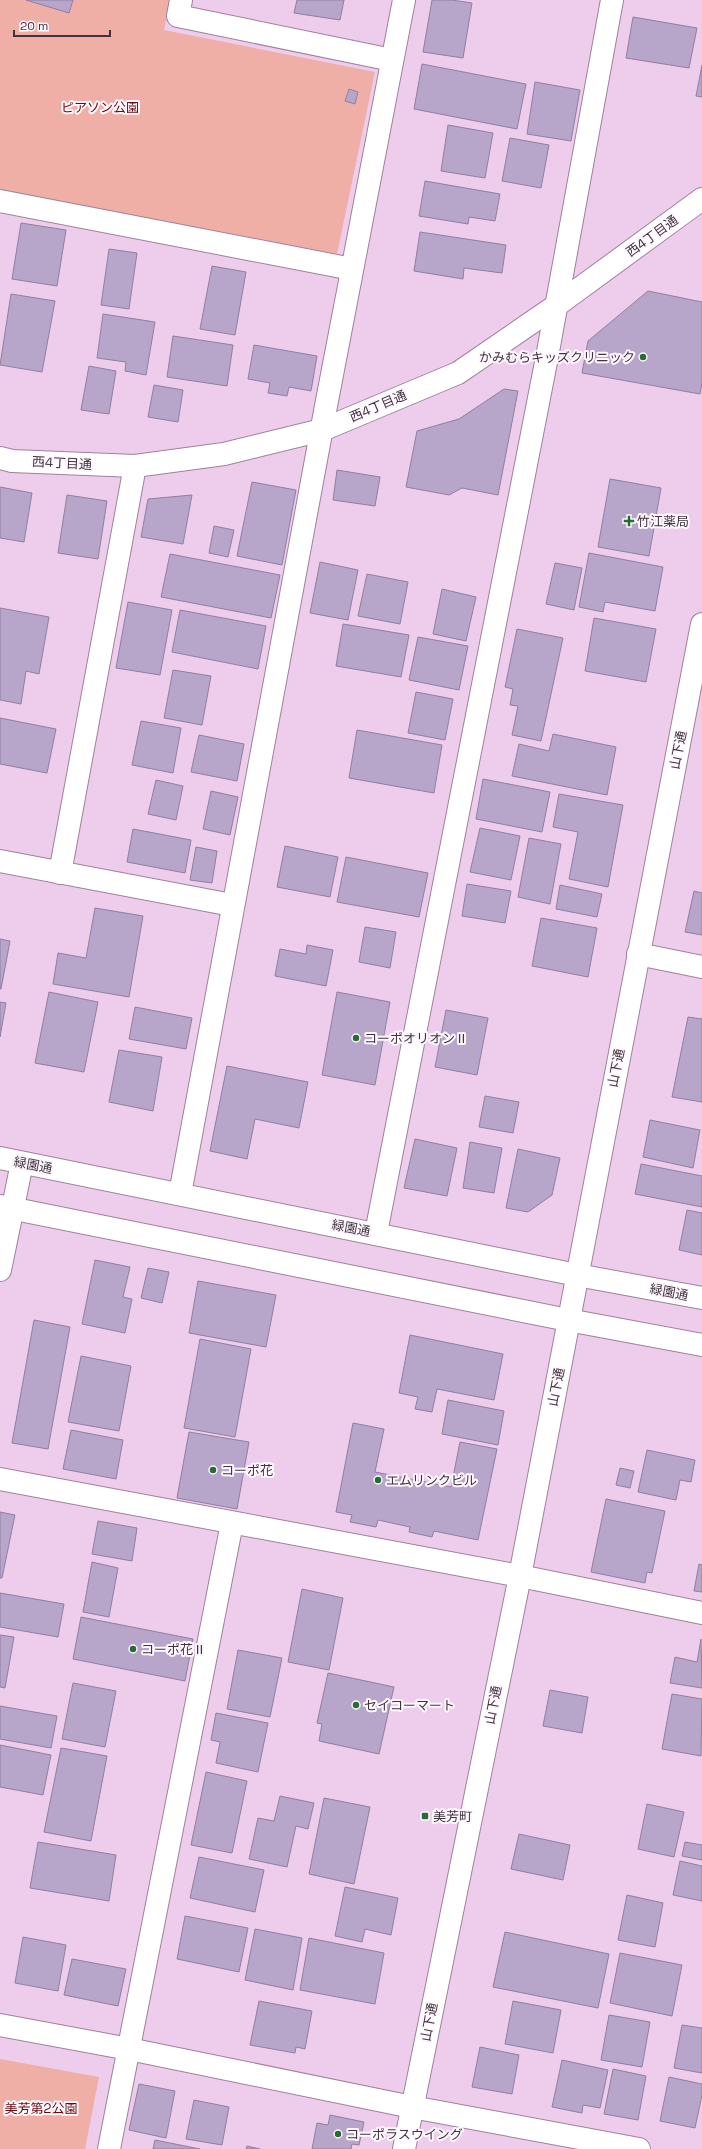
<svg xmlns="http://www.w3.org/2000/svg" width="702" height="2149" viewBox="0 0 702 2149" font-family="'Space Grotesk','Noto Sans JP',sans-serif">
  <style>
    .green { fill: #efafa6 }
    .building { fill: #b7a5ca; stroke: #907fa2 }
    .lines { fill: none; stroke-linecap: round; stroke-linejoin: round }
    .minor-casing { stroke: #9f819e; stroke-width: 24 }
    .minor { stroke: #fff; stroke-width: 22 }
    .poi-dot { fill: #296b35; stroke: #fef7fe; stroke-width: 1.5 }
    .labels { text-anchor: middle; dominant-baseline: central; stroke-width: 4; stroke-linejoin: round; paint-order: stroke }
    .park-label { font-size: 13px; fill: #640a0b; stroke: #fef7fe }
    .street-label { font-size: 13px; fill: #40333f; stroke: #fef7fe }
    .poi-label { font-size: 13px; fill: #40333f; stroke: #fef7fe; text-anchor: start }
  </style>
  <rect width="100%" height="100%" fill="#eecdec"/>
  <g class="green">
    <path d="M0,0H170L164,30L375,72L337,254L0,190Z"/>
    <path d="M0,2059L99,2077L85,2149H0Z"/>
  </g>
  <g class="building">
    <path d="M26,0H73L69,13Z"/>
    <path d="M297,0H344L340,20L294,13Z"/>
    <path d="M432,0H452L472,3L463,58L423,52Z"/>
    <path d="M633,17L697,28L689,68L626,58Z"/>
    <path d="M422,64L526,84L517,129L414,109Z"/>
    <path d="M702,65V97L696,96Z"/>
    <path d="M535,82L580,90L571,141L527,134Z"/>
    <path d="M349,89L358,92L355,104L345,101Z"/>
    <path d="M448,125L493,133L485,178L441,171Z"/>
    <path d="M510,138L549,145L541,188L502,181Z"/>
    <path d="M425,181L500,194L495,221L469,217L468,224L419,216Z"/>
    <path d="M21,223L66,230L57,286L12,279Z"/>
    <path d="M420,232L506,245L502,273L464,268L463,279L414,271Z"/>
    <path d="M109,249L137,253L129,309L101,305Z"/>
    <path d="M212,266L246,272L235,335L200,329Z"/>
    <path d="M648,291L702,302V383L700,394L582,373L588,341Z"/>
    <path d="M11,294L55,301L42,372L0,365Z"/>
    <path d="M103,314L155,322L146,375L125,371L126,362L97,358Z"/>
    <path d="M173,336L233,345L227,386L167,377Z"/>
    <path d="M254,345L317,356L311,391L289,387L287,396L268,393L270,383L248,379Z"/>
    <path d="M89,366L116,371L109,414L81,410Z"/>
    <path d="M154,385L183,390L178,422L148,417Z"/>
    <path d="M504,389L518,391L498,495L462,488L449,495L406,487L417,431L459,419Z"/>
    <path d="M337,470L380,477L375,506L333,500Z"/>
    <path d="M610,479L661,488L649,556L598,547Z"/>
    <path d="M252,482L296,490L282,565L237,556Z"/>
    <path d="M0,487L32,493L24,542L0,538Z"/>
    <path d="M67,495L107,501L98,559L58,553Z"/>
    <path d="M192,495L183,544L141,537L148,499Z"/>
    <path d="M214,526L234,530L228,557L209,553Z"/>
    <path d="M589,553L663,567L655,611L605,602L603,612L579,607Z"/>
    <path d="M170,554L280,575L271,618L161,597Z"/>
    <path d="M320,562L358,570L348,620L310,613Z"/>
    <path d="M555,563L582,568L574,610L546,604Z"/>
    <path d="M367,574L408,582L400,624L358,616Z"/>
    <path d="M442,589L476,597L466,641L433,634Z"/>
    <path d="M128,602L172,610L160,675L116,668Z"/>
    <path d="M0,608L49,617L39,674L26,671L21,704L0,700Z"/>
    <path d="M180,610L266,626L258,669L172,652Z"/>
    <path d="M594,618L656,629L646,682L585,671Z"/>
    <path d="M343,624L409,635L401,677L336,666Z"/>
    <path d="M517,629L563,638L541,741L512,735L518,706L510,705L513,689L505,687Z"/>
    <path d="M418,637L468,646L459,690L409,680Z"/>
    <path d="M173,670L211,676L202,725L164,718Z"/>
    <path d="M416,692L453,699L445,740L408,733Z"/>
    <path d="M0,718L56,729L47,773L0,764Z"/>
    <path d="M141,721L181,728L173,773L132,765Z"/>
    <path d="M357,730L442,745L434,793L349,778Z"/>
    <path d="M553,734L616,747L607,795L512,776L519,744L549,751Z"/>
    <path d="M199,735L244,744L237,781L191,772Z"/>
    <path d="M483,779L550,792L542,832L476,819Z"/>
    <path d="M156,780L183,786L176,820L148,814Z"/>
    <path d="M211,791L238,797L230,835L203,829Z"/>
    <path d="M559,794L623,805L608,887L569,879L578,832L553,827Z"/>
    <path d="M480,828L520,836L511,880L470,872Z"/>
    <path d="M133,829L191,840L185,873L127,862Z"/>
    <path d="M529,838L561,844L550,904L518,897Z"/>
    <path d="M285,846L338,857L330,897L277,887Z"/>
    <path d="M196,847L217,851L212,883L190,880Z"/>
    <path d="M346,857L428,873L419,917L337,902Z"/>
    <path d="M467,884L511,891L505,923L462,916Z"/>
    <path d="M560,885L602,894L597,917L556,909Z"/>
    <path d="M694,891L702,893V935L685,932Z"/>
    <path d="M95,908L143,916L129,997L53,984L58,953L86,958Z"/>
    <path d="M541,918L597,928L588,977L532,966Z"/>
    <path d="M365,927L396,932L390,968L359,962Z"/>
    <path d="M0,939L10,941L1,989H0Z"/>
    <path d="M307,945L333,950L326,986L275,976L280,949L306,954Z"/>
    <path d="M49,992L98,1002L84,1072L35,1063Z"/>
    <path d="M337,992L390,1002L375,1085L322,1075Z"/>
    <path d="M0,1002L6,1003L0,1037Z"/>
    <path d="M135,1007L192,1018L186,1049L129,1039Z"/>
    <path d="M446,1010L488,1018L477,1075L435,1067Z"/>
    <path d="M688,1017L702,1019V1102L672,1097Z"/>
    <path d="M119,1050L162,1057L153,1111L109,1102Z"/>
    <path d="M227,1066L308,1082L299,1128L255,1119L247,1159L210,1151Z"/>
    <path d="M485,1096L519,1102L513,1133L479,1127Z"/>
    <path d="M650,1120L700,1130L693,1168L643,1157Z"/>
    <path d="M415,1139L457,1148L447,1196L404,1188Z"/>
    <path d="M470,1142L502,1148L494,1193L463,1188Z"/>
    <path d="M518,1149L560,1158L552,1195L528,1212L506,1208Z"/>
    <path d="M641,1164L702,1176V1207L635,1194Z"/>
    <path d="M687,1210L702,1213V1255L679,1250Z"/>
    <path d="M95,1260L130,1267L123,1297L132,1299L125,1333L82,1324Z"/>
    <path d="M148,1268L169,1272L162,1303L141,1298Z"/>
    <path d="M198,1281L276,1295L266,1347L189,1333Z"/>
    <path d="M34,1320L70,1327L48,1449L12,1443Z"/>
    <path d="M410,1335L503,1354L494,1400L437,1389L432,1412L415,1409L418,1397L399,1393Z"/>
    <path d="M200,1339L251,1349L235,1437L184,1428Z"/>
    <path d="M81,1356L131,1366L119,1431L68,1422Z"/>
    <path d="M448,1400L504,1411L498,1445L442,1434Z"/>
    <path d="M353,1423L384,1429L375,1472L451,1487L460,1442L497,1449L478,1540L434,1531L432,1537L409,1532L410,1527L378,1520L376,1527L350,1522L352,1515L336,1512Z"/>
    <path d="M71,1430L123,1440L116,1479L63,1469Z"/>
    <path d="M189,1432L249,1442L237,1509L177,1498Z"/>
    <path d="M647,1450L695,1460L691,1482L680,1480L676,1500L638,1492Z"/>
    <path d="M620,1468L634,1471L630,1488L616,1485Z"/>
    <path d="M606,1499L665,1511L652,1573L647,1572L645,1583L591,1572Z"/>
    <path d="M0,1512L15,1515L2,1578H0Z"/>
    <path d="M98,1521L137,1528L132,1561L92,1554Z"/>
    <path d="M92,1562L118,1568L109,1617L83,1612Z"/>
    <path d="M699,1564L702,1565V1592L694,1591Z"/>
    <path d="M302,1589L343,1598L329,1670L288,1662Z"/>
    <path d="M0,1593L64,1604L58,1637L0,1627Z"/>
    <path d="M81,1617L193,1639L185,1681L73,1659Z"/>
    <path d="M0,1635L14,1637L5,1688L0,1687Z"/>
    <path d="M701,1639L702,1688L670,1683L675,1657L697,1662Z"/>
    <path d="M238,1650L282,1658L270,1717L227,1709Z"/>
    <path d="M328,1673L394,1687L379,1754L319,1741L322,1724L317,1723Z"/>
    <path d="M73,1683L116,1691L105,1747L62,1739Z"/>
    <path d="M550,1690L588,1697L582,1733L543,1726Z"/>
    <path d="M672,1694L702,1699L701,1756L662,1749Z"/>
    <path d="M0,1706L57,1716L51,1748L0,1739Z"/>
    <path d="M216,1713L268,1723L258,1772L216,1763L220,1742L211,1740Z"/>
    <path d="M0,1745L51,1755L43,1795L0,1787Z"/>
    <path d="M61,1748L107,1756L91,1841L44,1832Z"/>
    <path d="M206,1772L247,1781L232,1853L191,1845Z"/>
    <path d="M280,1796L314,1803L308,1829L296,1826L287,1867L249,1859L258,1818L274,1821Z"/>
    <path d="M324,1798L370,1807L354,1884L309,1874Z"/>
    <path d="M647,1804L684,1812L674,1857L638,1849Z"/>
    <path d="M519,1834L570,1845L563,1880L511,1869Z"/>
    <path d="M38,1842L116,1855L109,1901L30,1888Z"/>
    <path d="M685,1842L702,1845V1860L682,1856Z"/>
    <path d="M199,1857L264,1870L255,1912L190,1898Z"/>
    <path d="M680,1861L702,1866V1901L673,1895Z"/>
    <path d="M345,1887L398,1898L391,1935L365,1929L362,1942L335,1936Z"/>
    <path d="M627,1895L663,1903L655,1947L618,1940Z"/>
    <path d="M185,1916L248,1928L239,1972L177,1959Z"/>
    <path d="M255,1929L302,1938L293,1990L245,1980Z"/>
    <path d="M505,1932L609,1954L598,2008L493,1987Z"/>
    <path d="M23,1937L66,1945L58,1991L15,1983Z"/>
    <path d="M309,1938L384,1953L375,2004L300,1990Z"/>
    <path d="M620,1953L682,1965L672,2016L610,2003Z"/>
    <path d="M72,1959L126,1969L118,2006L64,1995Z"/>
    <path d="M259,2001L312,2011L305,2049L296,2047L295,2053L250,2045Z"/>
    <path d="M513,2001L561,2010L553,2053L505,2044Z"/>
    <path d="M609,2015L650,2022L642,2067L601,2060Z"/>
    <path d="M682,2025L702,2028V2073L674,2068Z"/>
    <path d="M480,2047L519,2055L512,2094L472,2087Z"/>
    <path d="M562,2060L608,2070L600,2108L583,2105L582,2113L552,2107Z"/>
    <path d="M613,2069L646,2076L638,2120L604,2114Z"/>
    <path d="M669,2077L702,2084V2095L695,2128L660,2121Z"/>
    <path d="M139,2084L175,2091L166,2138L129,2130Z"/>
    <path d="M194,2100L229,2107L222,2145L186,2139Z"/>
    <path d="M330,2115L364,2122L359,2145L352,2144L351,2149H312L317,2123L328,2125Z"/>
    <path d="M155,2140L200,2149H153Z"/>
    <path d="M247,2146L260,2149H246Z"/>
  </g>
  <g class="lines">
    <defs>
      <g id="minor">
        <path d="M181,0L178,16L392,60"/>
        <path d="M0,201L352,269"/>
        <path d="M0,458L12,461L135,466L224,454L322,430L458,373L557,305L702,199"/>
        <path d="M0,861L232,905"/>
        <path d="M60,873L135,466"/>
        <path d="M638,954L702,967"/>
        <path d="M0,1158L577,1275L702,1298"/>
        <path d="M180,1194L326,406L404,0"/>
        <path d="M0,1206L568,1320L702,1345"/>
        <path d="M376,1233L547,357L612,0"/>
        <path d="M0,1270L22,1163"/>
        <path d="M0,1479L520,1576L702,1613"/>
        <path d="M0,2025L129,2049L412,2107L639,2149"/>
        <path d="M109,2149L232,1523"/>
        <path d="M404,2149L520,1576L702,624"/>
      </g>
    </defs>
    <use href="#minor" class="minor-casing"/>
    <use href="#minor" class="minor"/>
  </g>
  <g class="poi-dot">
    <circle cx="643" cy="357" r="4"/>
    <path d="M627 515h4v4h4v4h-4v4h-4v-4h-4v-4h4z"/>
    <circle cx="356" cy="1038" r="4"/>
    <circle cx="213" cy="1470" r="4"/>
    <circle cx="378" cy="1480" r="4"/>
    <circle cx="133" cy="1649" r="4"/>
    <circle cx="356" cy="1705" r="4"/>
    <rect x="421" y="1812" width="8" height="8" rx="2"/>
    <circle cx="338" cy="2134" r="4"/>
  </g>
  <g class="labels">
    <g class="park-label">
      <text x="100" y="107">ピアソン公園</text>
      <text x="41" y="2108">美芳第2公園</text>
    </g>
    <g class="street-label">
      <text transform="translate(652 236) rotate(-36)">西4丁目通</text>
      <text transform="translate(378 406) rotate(-23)">西4丁目通</text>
      <text transform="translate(62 463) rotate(3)">西4丁目通</text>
      <text transform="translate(678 750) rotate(-79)">山下通</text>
      <text transform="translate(616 1068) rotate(-79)">山下通</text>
      <text transform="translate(33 1165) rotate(11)">緑園通</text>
      <text transform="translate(351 1228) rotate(11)">緑園通</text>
      <text transform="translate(669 1292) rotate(11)">緑園通</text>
      <text transform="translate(556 1387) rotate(-79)">山下通</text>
      <text transform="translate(493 1705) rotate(-79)">山下通</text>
      <text transform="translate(429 2022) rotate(-79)">山下通</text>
    </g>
    <g class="poi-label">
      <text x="635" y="357" text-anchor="end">かみむらキッズクリニック</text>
      <text x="637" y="521">竹江薬局</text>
      <text x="364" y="1038">コーポオリオンⅡ</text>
      <text x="221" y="1470">コーポ花</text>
      <text x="386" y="1480">エムリンクビル</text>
      <text x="141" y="1649">コーポ花Ⅱ</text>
      <text x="364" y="1705">セイコーマート</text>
      <text x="433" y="1816">美芳町</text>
      <text x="346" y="2134">コーポラスウイング</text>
    </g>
  </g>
  <path d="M14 30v6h96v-6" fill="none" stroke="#40333f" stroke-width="2"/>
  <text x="20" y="30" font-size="12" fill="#40333f" stroke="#fef7fe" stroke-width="3" paint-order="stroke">20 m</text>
</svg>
